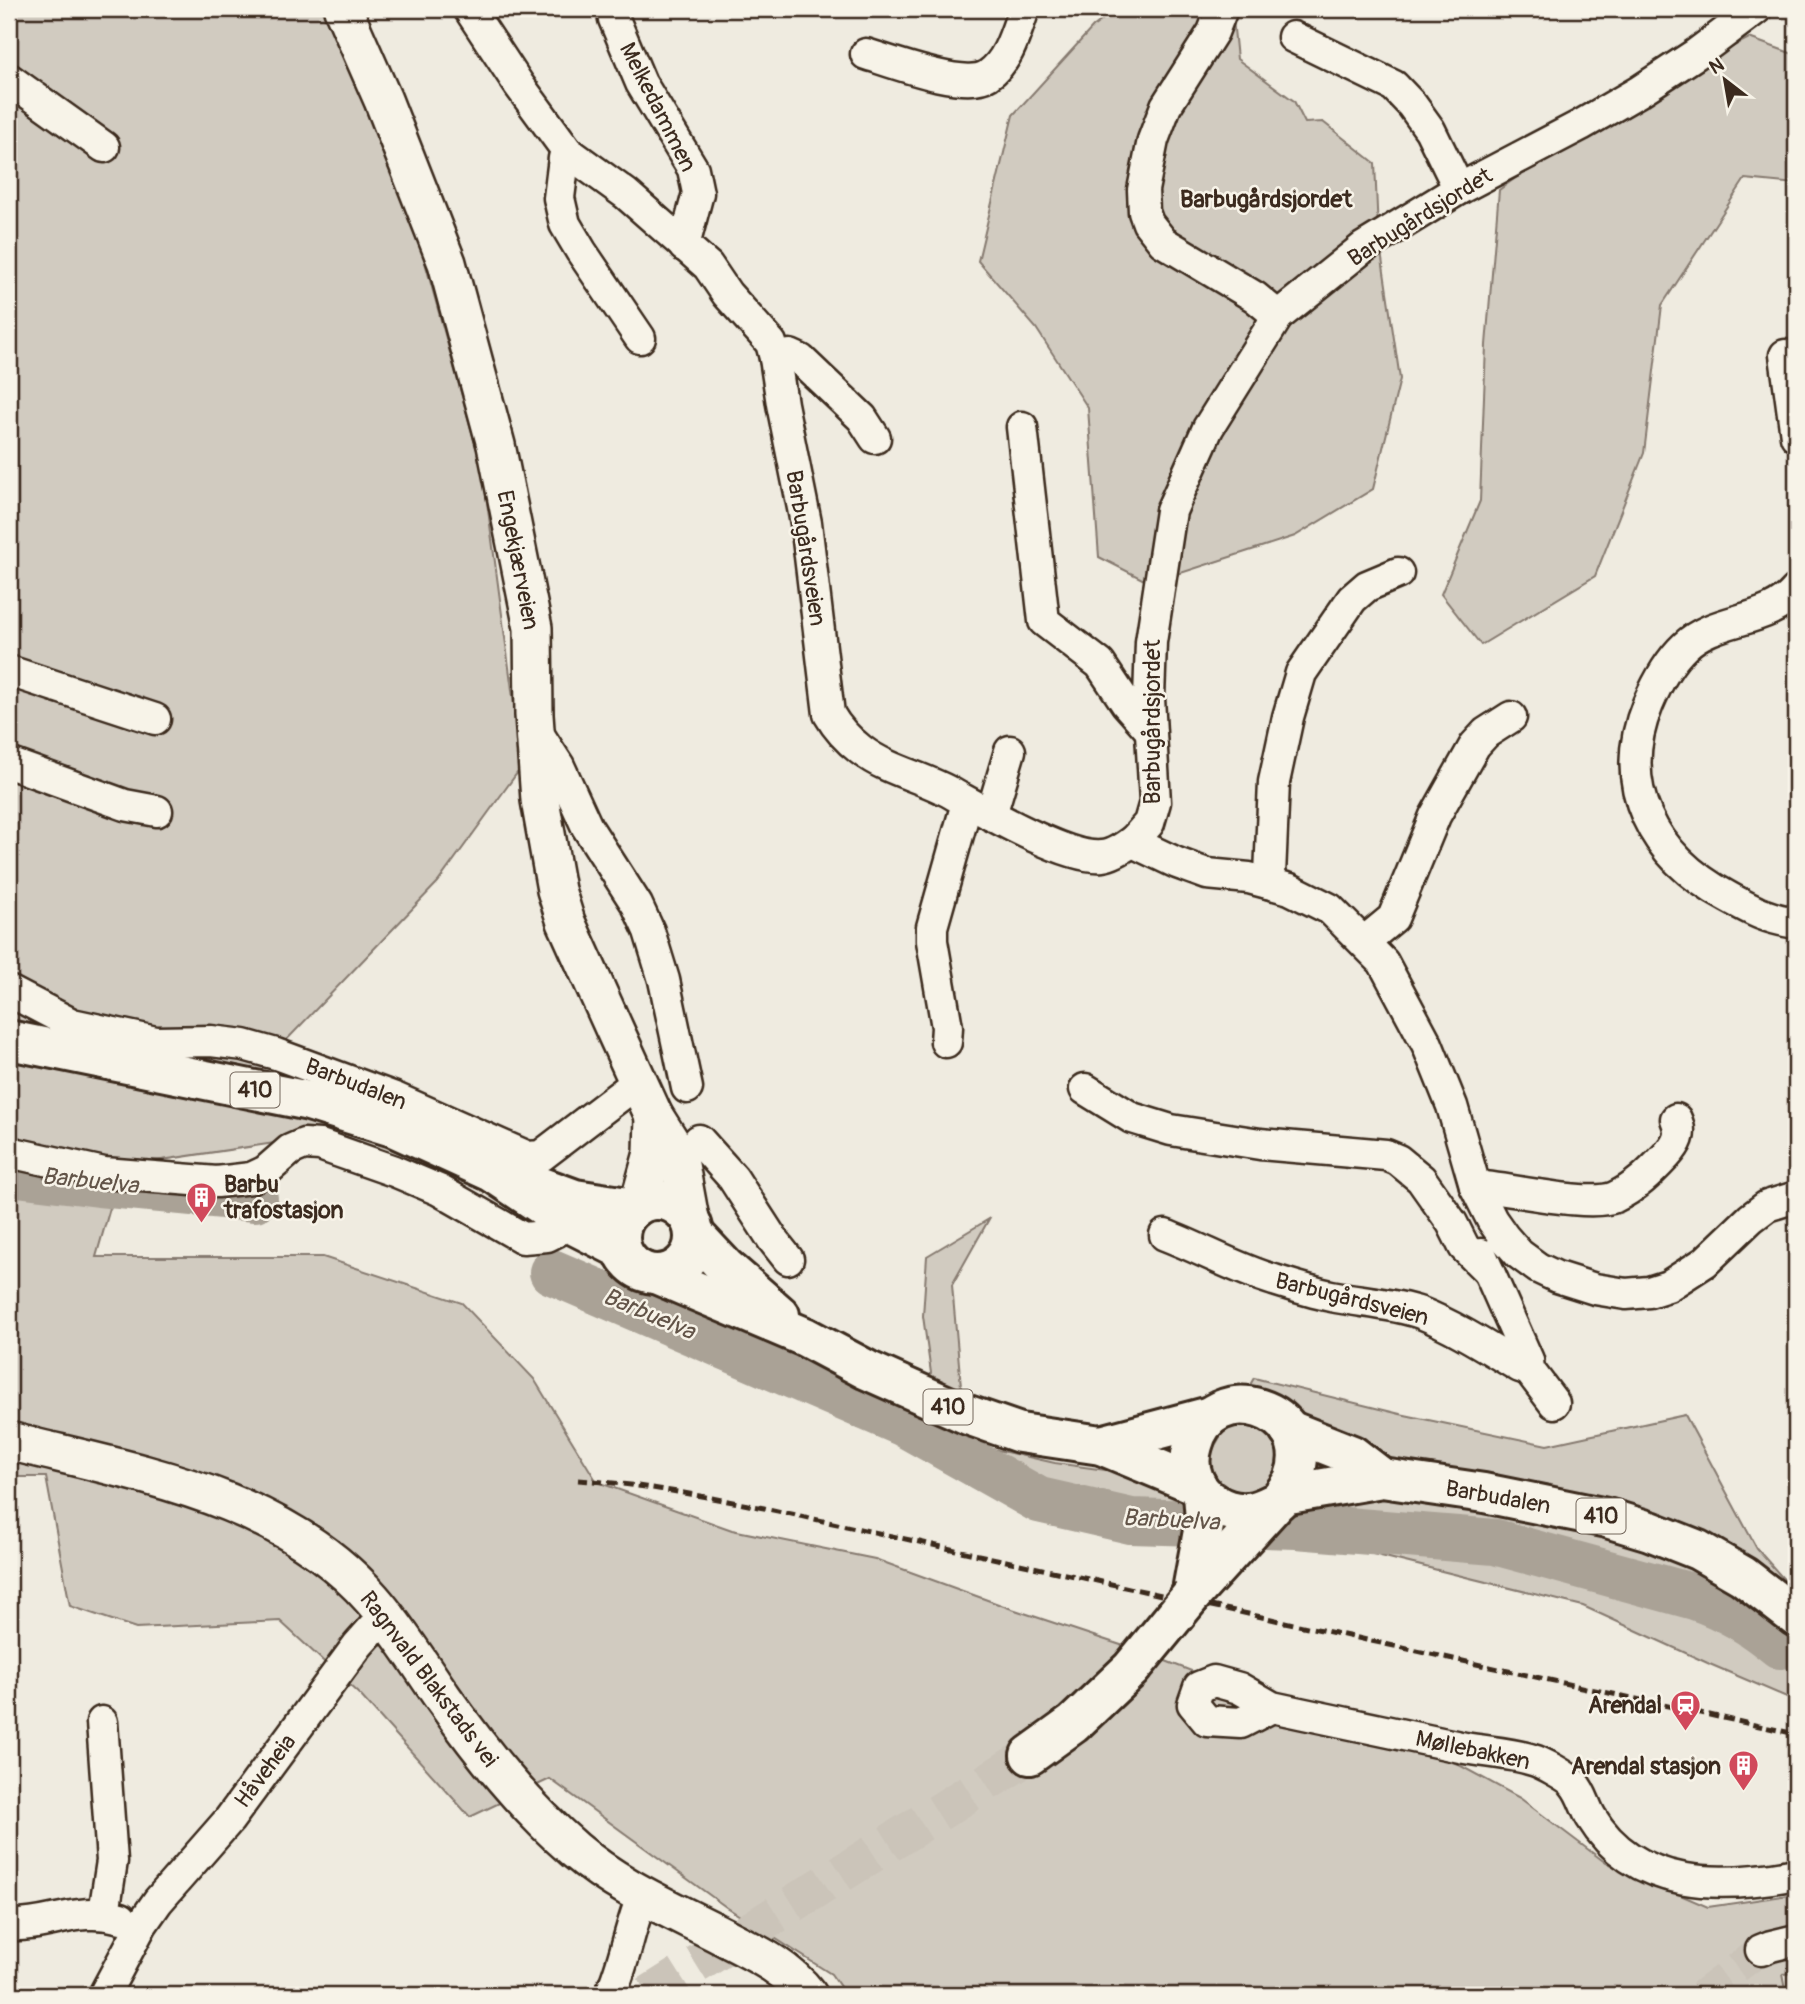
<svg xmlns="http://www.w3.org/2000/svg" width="1805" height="2004" viewBox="0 0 1805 2004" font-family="Pangolin,sans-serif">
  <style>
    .green { fill: #d1cbc0; stroke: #867a6f; stroke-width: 2 }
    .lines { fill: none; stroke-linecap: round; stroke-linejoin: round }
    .river { stroke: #aaa296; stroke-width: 46 }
    .minor-tunnel { stroke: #cbc4b9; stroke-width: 30; stroke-dasharray: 30 15; stroke-linecap: butt }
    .primary-tunnel { stroke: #cbc4b9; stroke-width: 38; stroke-dasharray: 38 19; stroke-linecap: butt }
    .minor-casing { stroke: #3b2a1e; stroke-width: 35 }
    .tertiary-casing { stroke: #3b2a1e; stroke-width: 42 }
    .primary-casing { stroke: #3b2a1e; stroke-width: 44 }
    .minor { stroke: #f7f3e8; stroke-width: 30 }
    .tertiary { stroke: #f7f3e8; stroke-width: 37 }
    .primary { stroke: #f7f3e8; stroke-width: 38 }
    .rail { stroke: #3b2a1e; stroke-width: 5; stroke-dasharray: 10 5; stroke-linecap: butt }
    .primary-bridge-casing { stroke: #3b2a1e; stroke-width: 44; stroke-linecap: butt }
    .primary-bridge { stroke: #f7f3e8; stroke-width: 38 }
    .labels { text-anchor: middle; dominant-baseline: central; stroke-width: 5; stroke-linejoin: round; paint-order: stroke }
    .shield { fill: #f7f3e8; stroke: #73665b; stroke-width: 2 }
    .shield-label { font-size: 21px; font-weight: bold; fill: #3b2a1e }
    .street-label { font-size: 23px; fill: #3b2a1e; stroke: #f7f3e8 }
    .poi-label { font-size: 23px; font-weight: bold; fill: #3b2a1e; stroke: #f7f3e8; text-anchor: end }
    .neighbourhood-label { font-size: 24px; font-weight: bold; fill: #3b2a1e; stroke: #f7f3e8 }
    .water-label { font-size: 24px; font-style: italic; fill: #625448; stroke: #f7f3e8 }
  </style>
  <rect width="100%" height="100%" fill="#efebe0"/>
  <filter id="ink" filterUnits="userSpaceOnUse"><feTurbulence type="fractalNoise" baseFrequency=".0143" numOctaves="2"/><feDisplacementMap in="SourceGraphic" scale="14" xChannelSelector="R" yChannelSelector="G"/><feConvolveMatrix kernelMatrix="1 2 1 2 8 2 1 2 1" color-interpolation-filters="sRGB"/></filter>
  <g filter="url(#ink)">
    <g class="green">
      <path d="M9,9H351L375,133L423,255L483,472L518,735L525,762L438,882L275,1052L490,1165H387L288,1141L122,1166L96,1257H323L462,1303L534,1379L597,1482L732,1530L875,1559L1012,1609L1145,1653L1284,1707L1424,1746L1520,1798L1606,1863L1708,1907L1796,1894V1973L1783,1974L1787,1995H846L831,1974L726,1907L550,1779L470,1817L361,1696L280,1621L136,1628L70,1606L46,1477H9Z"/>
      <path d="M1116,9H1232L1237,59L1294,101L1305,123L1323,122L1375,163L1378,232L1400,379L1373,489L1295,536L1150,583L1099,557L1088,408L1036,328L978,261L1013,115L1093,27Z"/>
      <path d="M1749,38L1796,55V184L1745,179L1662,305L1644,453L1595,576L1481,645L1441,594L1480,501L1486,345L1499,190L1603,114Z"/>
      <path d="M989,1219L952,1285L966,1443L1055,1463L1120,1472L1206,1461L1254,1378L1400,1414L1547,1445L1685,1415L1757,1549L1796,1593V1701L1712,1665L1583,1606L1296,1535L1144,1534L1004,1494L912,1443L931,1373L923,1316L927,1256Z"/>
    </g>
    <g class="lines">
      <g class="river">
        <path d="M9,1173L99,1184L255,1199"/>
        <path d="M552,1272L904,1424L1039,1500L1131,1521L1296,1526L1495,1542L1695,1597C1729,1609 1752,1623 1780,1646"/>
      </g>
      <path class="minor-tunnel" d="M1701,1995L1761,1950"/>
      <path class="primary-tunnel" d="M648,1995L1030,1755"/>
      <defs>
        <g id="minor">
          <path d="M469,9L519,85L568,152L626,194L708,266L727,294L771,343L775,358L782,404L806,523L829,714C837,728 848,740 861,750C888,771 924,777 953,794C984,811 1068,860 1102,856C1113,855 1126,846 1135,839L1139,845L1177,863L1207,874L1249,878L1290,889L1330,909L1383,962L1427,1044L1452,1106L1475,1186L1492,1220L1504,1237L1519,1254L1538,1268L1557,1277L1595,1289L1626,1294L1649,1292L1668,1286L1705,1262L1751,1218L1767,1206L1796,1197"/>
          <path d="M612,9L614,19L641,83L693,169L698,193L684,246"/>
          <path d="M1222,9L1213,32L1166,106L1153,140L1143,190L1144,212L1148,223L1163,242L1255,297L1278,316"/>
          <path d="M1293,37L1394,86L1412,105L1430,130L1459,189"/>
          <path d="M866,54C892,62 965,90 988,75C1009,61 1016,31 1024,9"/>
          <path d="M9,79L104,147"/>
          <path d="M568,152L564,158L559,198L565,224L581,251L640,338"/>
          <path d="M1785,355L1796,436"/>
          <path d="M775,358L790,355L801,360L862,418L875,438"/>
          <path d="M1022,427L1044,621L1100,664L1126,703L1150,730"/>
          <path d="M1796,590C1769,624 1716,616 1685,646C1668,662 1657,683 1648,704C1614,786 1653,857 1728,897C1755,912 1766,918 1796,923"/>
          <path d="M9,671L155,719"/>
          <path d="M537,732L559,766L587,827L637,905L649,931L664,980L687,1088"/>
          <path d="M9,763L125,805L157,811"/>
          <path d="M991,815L1010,751"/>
          <path d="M1135,839L1149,823L1155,802L1149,698L1151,642L1171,511L1208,428L1278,316L1364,247L1459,189L1581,125L1638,92L1696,54L1756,9"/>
          <path d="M1268,883L1270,875L1274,782L1288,717L1301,673L1352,599L1367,586L1398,573"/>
          <path d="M1364,942L1393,918L1435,816L1475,745L1486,733L1511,717"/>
          <path d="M9,991L72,1024L156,1042L211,1041L244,1045L276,1054L395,1098L528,1157L541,1156L630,1088L641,1084"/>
          <path d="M946,1042L947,1027L932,941V927L967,803"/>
          <path d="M1085,1089L1132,1118L1171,1130L1260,1144L1386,1155L1398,1160L1421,1179L1452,1223L1464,1247L1489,1272"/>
          <path d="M699,1140L733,1178L773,1240L788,1259"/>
          <path d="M9,1152L104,1173L217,1182L251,1178L266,1171L290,1150L304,1144L320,1145L394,1171L439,1190L523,1238L547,1236L557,1231L573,1202"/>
          <path d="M1475,1186C1508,1188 1589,1208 1615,1197C1636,1187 1650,1173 1666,1156C1677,1144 1683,1134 1676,1119"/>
          <path d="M1165,1235C1202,1249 1236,1269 1274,1280C1293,1286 1312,1292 1331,1296C1361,1302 1392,1303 1421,1313C1456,1327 1488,1348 1520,1367L1529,1370"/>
          <path d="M1481,1254L1528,1360L1529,1370"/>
          <path d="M1529,1370L1554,1403"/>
          <path d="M1272,1707L1239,1688L1214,1681L1199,1687L1193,1704L1207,1721L1241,1723L1272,1707C1336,1721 1400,1734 1465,1748C1487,1752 1511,1753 1533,1760C1541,1762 1569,1777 1574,1784C1582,1793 1585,1807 1591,1817C1636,1891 1722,1888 1796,1874"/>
          <path d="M102,1722L112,1861L104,1913"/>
          <path d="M9,1925C50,1927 78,1905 121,1918"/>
          <path d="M1761,1950L1771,1946L1796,1940"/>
          <path d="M104,1995L142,1924L158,1901L229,1820L358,1645L375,1626L387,1618"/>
          <path d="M610,1995C625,1963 629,1928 643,1895"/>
        </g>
        <g id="tertiary">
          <path d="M343,9L383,100L447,263L496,445L533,628L534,715L540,800L556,890L566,922L617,1035L654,1116L678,1154L690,1219"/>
          <path d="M639,1204L653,1153L654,1116"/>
          <path d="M9,1441C136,1473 281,1495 372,1599C399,1630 420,1665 443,1698C482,1753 524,1806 575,1850C617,1886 668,1908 717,1933C749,1950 785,1965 808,1995"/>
        </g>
        <g id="primary">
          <path d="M9,1040L309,1101L393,1127L492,1172L564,1220L621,1249"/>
          <path d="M534,1184L575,1199L634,1208"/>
          <circle cx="657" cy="1237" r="37"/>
          <path d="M695,1235L725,1267L780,1315"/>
          <path d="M658,1275L805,1337L867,1370L968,1415L1020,1433L1101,1445L1197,1485"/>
          <path d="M1289,1430L1352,1455L1382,1478"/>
          <path d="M1101,1445L1210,1416"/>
          <path d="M1283,1495L1382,1478L1484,1493L1607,1518L1650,1531L1698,1550L1743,1576L1796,1617"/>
          <path d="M1191,1596L1283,1495C1287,1489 1292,1483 1294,1477C1319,1408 1211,1374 1193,1445C1190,1455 1189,1465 1193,1476C1199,1499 1225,1514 1248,1512C1259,1511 1268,1506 1278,1501"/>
          <path d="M1191,1596L1205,1520L1203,1494"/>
          <path d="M1030,1755L1073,1724L1091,1707"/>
        </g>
      </defs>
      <use href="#minor" class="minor-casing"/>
      <use href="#tertiary" class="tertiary-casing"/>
      <use href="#primary" class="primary-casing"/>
      <use href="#minor" class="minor"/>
      <use href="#tertiary" class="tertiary"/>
      <use href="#primary" class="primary"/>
      <path class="rail" d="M578,1480C641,1484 702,1496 764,1508L1796,1734"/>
      <defs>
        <path id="primary-bridge" d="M1091,1707L1131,1669L1191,1596"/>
      </defs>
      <use href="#primary-bridge" class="primary-bridge-casing"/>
      <use href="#primary-bridge" class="primary-bridge"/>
    </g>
  </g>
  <defs>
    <symbol id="building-pin" viewBox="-11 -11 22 30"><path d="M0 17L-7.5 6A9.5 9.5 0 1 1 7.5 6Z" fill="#d1495b" stroke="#f7f3e8"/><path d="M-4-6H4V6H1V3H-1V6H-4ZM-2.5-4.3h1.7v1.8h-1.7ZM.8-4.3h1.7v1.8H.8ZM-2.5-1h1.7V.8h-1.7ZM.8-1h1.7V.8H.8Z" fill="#fff"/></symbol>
    <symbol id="station-pin" viewBox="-11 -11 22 30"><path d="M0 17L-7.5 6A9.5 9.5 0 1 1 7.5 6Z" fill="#d1495b" stroke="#f7f3e8"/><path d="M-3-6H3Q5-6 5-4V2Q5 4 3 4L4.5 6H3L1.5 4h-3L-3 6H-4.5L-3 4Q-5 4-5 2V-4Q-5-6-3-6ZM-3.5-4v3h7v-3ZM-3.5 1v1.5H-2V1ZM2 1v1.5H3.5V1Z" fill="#fff"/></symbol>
  </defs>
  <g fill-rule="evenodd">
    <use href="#building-pin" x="184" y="1180" width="35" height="47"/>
    <use href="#station-pin" x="1668" y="1688" width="35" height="47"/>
    <use href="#building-pin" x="1726" y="1748" width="35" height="47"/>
  </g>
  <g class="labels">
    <g class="shield">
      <rect x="230.5" y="1072.5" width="49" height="35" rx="5"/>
      <rect x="923.5" y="1389.5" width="49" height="35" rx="5"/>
      <rect x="1576.5" y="1498.5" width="49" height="35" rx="5"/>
    </g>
    <g class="shield-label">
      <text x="255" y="1090">410</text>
      <text x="948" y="1407">410</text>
      <text x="1601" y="1516">410</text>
    </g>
    <g class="street-label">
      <text transform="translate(658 107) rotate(63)">Melkedammen</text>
      <text transform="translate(1420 217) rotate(-32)">Barbugårdsjordet</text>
      <text transform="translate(806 548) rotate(81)">Barbugårdsveien</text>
      <text transform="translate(518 560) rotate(79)">Engekjærveien</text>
      <text transform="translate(1152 722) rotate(-90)">Barbugårdsjordet</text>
      <text transform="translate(356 1084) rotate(21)">Barbudalen</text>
      <text transform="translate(1352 1299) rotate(14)">Barbugårdsveien</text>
      <text transform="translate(1498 1497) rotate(10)">Barbudalen</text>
      <text transform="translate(429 1679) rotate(53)">Ragnvald Blakstads vei</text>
      <text transform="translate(1473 1750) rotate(12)">Møllebakken</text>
      <text transform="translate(265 1771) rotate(-53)">Håveheia</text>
    </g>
    <g class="poi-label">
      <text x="224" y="1184" text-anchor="start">Barbu<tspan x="224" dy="26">trafostasjon</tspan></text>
      <text x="1662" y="1705">Arendal</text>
      <text x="1721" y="1766">Arendal stasjon</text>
    </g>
    <g class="neighbourhood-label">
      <text x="1266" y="199">Barbugårdsjordet</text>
    </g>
    <g class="water-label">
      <text transform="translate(90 1181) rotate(6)">Barbuelva</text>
      <text transform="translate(649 1314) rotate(23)">Barbuelva</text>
      <text transform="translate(1171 1520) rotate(3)">Barbuelva</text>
    </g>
  </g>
  <rect width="1805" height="2004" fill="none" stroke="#f7f3e8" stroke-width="35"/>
  <rect x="18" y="18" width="1770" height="1969" fill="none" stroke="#3b2a1e" stroke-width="2.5" filter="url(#ink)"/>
  <g transform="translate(1725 80) rotate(329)" stroke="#f7f3e8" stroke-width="5" paint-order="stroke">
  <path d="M0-5L12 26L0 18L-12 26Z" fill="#3b2a1e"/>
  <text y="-10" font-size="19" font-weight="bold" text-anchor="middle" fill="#3b2a1e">N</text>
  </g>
</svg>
